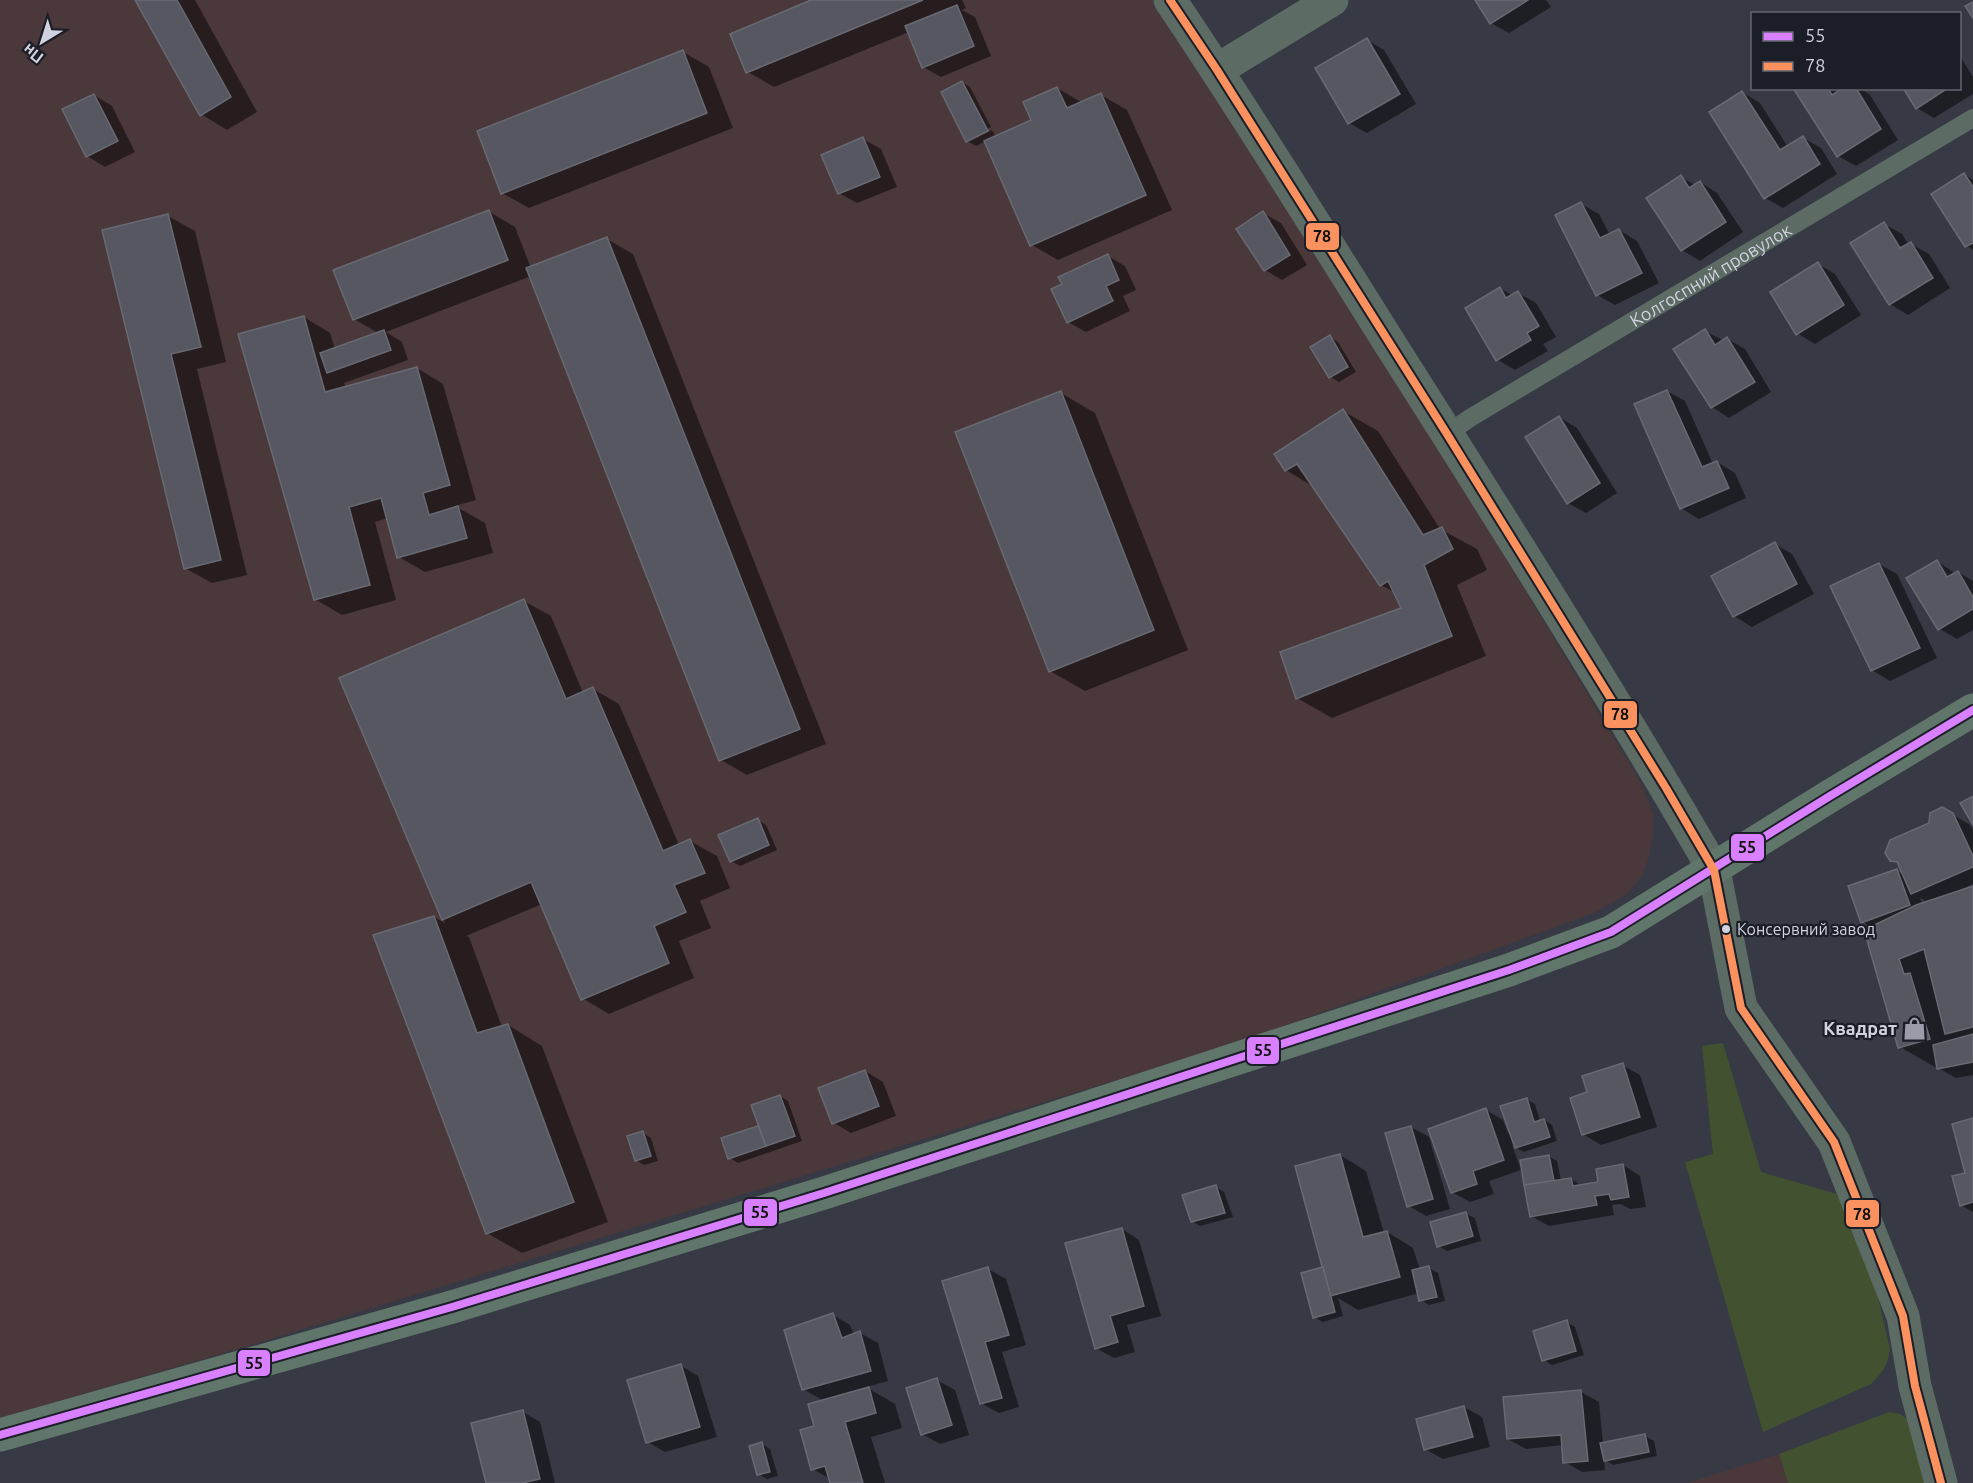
<svg xmlns="http://www.w3.org/2000/svg" width="1973" height="1483" viewBox="0 0 1973 1483" font-family="Ubuntu,sans-serif">
  <style>
    .industrial { fill: #4a383b }
    .green { fill: #425230 }
    .shadow { fill: #0007; fill-rule: evenodd }
    .building { fill: #565760; stroke: #686a73; stroke-width: 1.5 }
    .lines { fill: none; stroke-linecap: round; stroke-linejoin: round }
    .service { stroke: #5c6b64; stroke-width: 18 }
    .minor { stroke: #5c6b64; stroke-width: 33 }
    .tertiary { stroke: #5c6b64; stroke-width: 33 }
    .primary { stroke: #60766a; stroke-width: 33 }
    .bus-1-casing { stroke: #1c1e27; stroke-width: 12 }
    .bus-2-casing { stroke: #1c1e27; stroke-width: 12 }
    .bus-1 { stroke: #d880ff; stroke-width: 8 }
    .bus-2 { stroke: #fa915f; stroke-width: 8 }
    .bus-dot { fill: #d0d3df; stroke: #1c1e27; stroke-width: 2 }
    .labels { text-anchor: middle; dominant-baseline: central; stroke-width: 4.5; stroke-linejoin: round; paint-order: stroke }
    .bus-label { font-size: 16px; fill: #d0d3df; stroke: #1c1e27; text-anchor: start }
    .street-label { font-size: 18px; fill: #d0d3df; stroke: #1c1e27 }
    .poi-label { font-size: 18px; font-weight: bold; fill: #d0d3df; stroke: #1c1e27; text-anchor: end }
    .line-badge { stroke: #1c1e27; stroke-width: 2 }
    .pale-badge-label { font-size: 16px; text-anchor: middle; font-weight: bold; fill: #111 }
  </style>
  <rect width="100%" height="100%" fill="#373a44"/>
  <g class="industrial">
    <path d="M0,0H1152L1205,77L1435,441L1641,783L1653,814V835L1649,858L1641,877L1627,894L1594,913L1243,1041L251,1345L0,1418Z"/>
    <path d="M1779,1454L1788,1483H1687Z"/>
  </g>
  <g class="green">
    <path d="M1723,1043L1761,1172L1837,1194L1862,1229L1890,1349C1888,1365 1882,1373 1871,1384L1763,1432L1685,1162L1713,1154L1702,1046Z"/>
    <path d="M1889,1412L1900,1414L1913,1423L1929,1483H1788L1779,1454Z"/>
  </g>
  <g class="shadow">
    <path d="M137,0H195L257,112L227,130L201,114Z"/>
    <path d="M815,0H962L966,8L962,10L975,17L991,56L941,77L923,67L909,32L774,87L748,72Z"/>
    <path d="M1476,0H1546L1551,7L1509,33L1491,23Z"/>
    <path d="M1367,40L1384,50L1416,104L1367,133L1349,123Z"/>
    <path d="M683,52L709,67L733,128L529,208L502,193Z"/>
    <path d="M1960,56L1973,77V94L1934,118L1917,108L1905,88H1960Z"/>
    <path d="M962,82L970,87L991,127L970,138V141L992,130L996,137L1033,121L1057,88L1083,103L1101,95L1127,110L1172,210L1058,260L1032,245L986,141L976,146L967,141Z"/>
    <path d="M1795,88H1838L1840,92L1846,88H1860L1870,95L1898,140L1856,166L1838,156Z"/>
    <path d="M1742,92L1760,103L1788,147L1803,138L1821,148L1837,174L1783,208L1765,198Z"/>
    <path d="M94,95L112,106L135,152L105,167L87,156Z"/>
    <path d="M863,139L881,149L897,187L857,203L839,193Z"/>
    <path d="M1964,174L1973,180V250L1967,246Z"/>
    <path d="M1681,177L1695,185L1700,182L1717,193L1743,232L1700,261L1682,250L1648,198Z"/>
    <path d="M1581,204L1599,214L1610,235L1619,230L1637,241L1659,283L1615,305L1597,295Z"/>
    <path d="M488,211L515,227L531,268L607,239L633,254L826,744L747,775L721,760L531,276L386,332L402,342L408,360L344,383L346,388L417,368L443,384L476,500L455,506L485,523L493,553L425,572L399,557L388,518L375,522L396,600L342,615L315,599L304,317L330,333L335,349L378,333L354,319Z"/>
    <path d="M1263,213L1281,223L1307,265L1282,280L1265,270Z"/>
    <path d="M168,216L195,231L226,362L197,369L247,575L212,583L185,568L104,232Z"/>
    <path d="M1884,224L1902,234L1909,245L1911,244L1929,254L1950,288L1908,315L1890,304Z"/>
    <path d="M1108,256L1125,266L1136,290L1123,296L1130,311L1086,332L1068,322Z"/>
    <path d="M1818,264L1835,274L1861,315L1815,344L1797,333Z"/>
    <path d="M1500,288L1513,296L1518,293L1536,303L1556,337L1543,344L1548,351L1515,370L1498,360Z"/>
    <path d="M1705,331L1724,341L1727,339L1745,349L1771,392L1729,418L1712,407Z"/>
    <path d="M1330,337L1338,342L1356,372L1339,382L1331,377L1312,347Z"/>
    <path d="M1667,391L1685,401L1713,464L1717,462L1735,473L1746,498L1699,519L1681,508Z"/>
    <path d="M1061,393L1095,413L1188,650L1085,691L1050,671Z"/>
    <path d="M1343,411L1378,431L1440,529L1477,549L1487,570L1457,585L1486,656L1332,718L1297,698L1403,609L1396,593L1381,585L1314,487L1286,470Z"/>
    <path d="M1559,417L1577,428L1617,493L1586,513L1568,503Z"/>
    <path d="M1775,544L1792,554L1814,594L1752,627L1734,616Z"/>
    <path d="M1937,561L1956,574L1958,572L1973,581V630L1957,639L1940,629Z"/>
    <path d="M1879,564L1897,574L1937,658L1890,681L1872,670L1832,587Z"/>
    <path d="M524,601L551,616L583,693L593,689L619,704L679,845L690,841L717,856L730,888L700,901L711,928L679,941L694,978L609,1014L582,998L542,904L466,936L469,937L502,1027L508,1025L542,1046L608,1222L522,1253L487,1233L434,917L445,923L341,679Z"/>
    <path d="M1942,808L1970,825L1973,830V884L1962,889L1963,891L1973,888V1075L1956,1078L1938,1068V1066L1935,1067L1900,1047L1872,927L1863,922L1896,870L1904,875L1900,865L1891,860L1930,824ZM1920,898L1929,903L1923,905Z"/>
    <path d="M758,820L766,825L777,850L740,866L731,861Z"/>
    <path d="M1622,1065L1640,1075L1657,1127L1601,1145L1583,1134L1589,1093Z"/>
    <path d="M865,1071L883,1082L896,1116L851,1133L834,1123Z"/>
    <path d="M780,1096L788,1101L802,1141L738,1163L730,1158L723,1139L760,1126Z"/>
    <path d="M1526,1099L1535,1104L1540,1121L1544,1120L1552,1125L1557,1141L1524,1152L1512,1145L1521,1170L1489,1181L1494,1194L1470,1202L1452,1192L1486,1110L1503,1120L1508,1133L1511,1132Z"/>
    <path d="M1973,1120V1212L1961,1205Z"/>
    <path d="M1411,1127L1429,1137L1450,1209L1426,1216L1409,1206Z"/>
    <path d="M643,1133L651,1138L658,1161L644,1165L636,1160Z"/>
    <path d="M1340,1155L1366,1171L1384,1233L1387,1232L1413,1248L1420,1270L1429,1268L1438,1273L1445,1301L1429,1305L1421,1300L1419,1293L1358,1310L1338,1298L1343,1316L1323,1322L1314,1317L1324,1268Z"/>
    <path d="M1549,1156L1557,1161L1561,1181L1571,1179L1582,1186L1600,1183L1623,1165L1640,1176L1646,1207L1630,1209L1621,1204L1612,1205L1614,1215L1549,1226L1531,1216Z"/>
    <path d="M1216,1187L1224,1192L1233,1217L1200,1226L1192,1221Z"/>
    <path d="M1466,1214L1475,1218L1481,1241L1447,1251L1439,1246Z"/>
    <path d="M1122,1229L1139,1240L1161,1316L1127,1325L1135,1352L1114,1358L1096,1348Z"/>
    <path d="M988,1269L1006,1279L1026,1345L1002,1352L1019,1407L999,1413L981,1403Z"/>
    <path d="M833,1315L850,1325L854,1335L860,1333L878,1343L888,1381L866,1387L895,1404L902,1428L871,1437L885,1483H831L830,1479L813,1469L816,1427L824,1401L803,1389Z"/>
    <path d="M1566,1322L1575,1327L1584,1355L1552,1365L1544,1360Z"/>
    <path d="M680,1365L698,1376L717,1437L665,1452L648,1442Z"/>
    <path d="M937,1380L955,1390L969,1435L940,1444L922,1434Z"/>
    <path d="M1581,1392L1599,1402L1603,1444L1645,1436L1654,1441L1657,1456L1613,1465L1604,1459L1605,1470L1582,1472L1565,1462L1563,1445L1526,1449L1508,1439Z"/>
    <path d="M1464,1407L1482,1417L1490,1447L1443,1459L1425,1449Z"/>
    <path d="M523,1412L540,1422L555,1483H487Z"/>
    <path d="M762,1444L770,1449L778,1476L767,1479L758,1474Z"/>
  </g>
  <g class="building">
    <path d="M135,0H177L231,97L200,116Z"/>
    <path d="M811,0H923L746,73L730,34Z"/>
    <path d="M1475,0H1528L1490,24Z"/>
    <path d="M1973,2V18L1965,6Z"/>
    <path d="M957,5L974,46L922,68L905,26Z"/>
    <path d="M1367,38L1400,94L1348,124L1315,68Z"/>
    <path d="M683,50L707,113L501,194L477,131Z"/>
    <path d="M962,81L988,131L966,142L941,92Z"/>
    <path d="M1057,87L1067,108L1101,93L1146,195L1030,246L984,141L1031,120L1023,102Z"/>
    <path d="M1793,88H1828L1832,95L1843,88H1856L1881,129L1837,157Z"/>
    <path d="M1903,88H1948L1916,109Z"/>
    <path d="M1742,91L1780,150L1803,136L1820,164L1764,199L1709,112Z"/>
    <path d="M94,94L118,141L86,157L62,109Z"/>
    <path d="M863,137L880,177L838,194L821,155Z"/>
    <path d="M1964,173L1973,187V243L1965,247L1931,194Z"/>
    <path d="M1681,175L1689,188L1700,181L1726,222L1681,251L1646,198Z"/>
    <path d="M1581,202L1600,238L1619,229L1642,273L1596,296L1555,215Z"/>
    <path d="M489,210L508,260L353,320L333,270Z"/>
    <path d="M1263,211L1290,255L1264,271L1236,229Z"/>
    <path d="M168,214L201,347L171,354L221,560L184,569L102,230Z"/>
    <path d="M1884,222L1900,248L1911,242L1933,278L1889,305L1850,243Z"/>
    <path d="M607,237L800,729L719,761L526,268Z"/>
    <path d="M1108,254L1119,280L1106,286L1113,301L1067,323L1051,289L1062,284L1058,277Z"/>
    <path d="M1818,262L1844,305L1796,335L1770,292Z"/>
    <path d="M1500,287L1506,298L1518,291L1539,326L1527,333L1531,340L1496,361L1465,308Z"/>
    <path d="M304,316L325,392L417,367L450,485L423,493L429,515L458,506L467,538L397,558L381,498L349,507L370,585L314,600L238,334Z"/>
    <path d="M1705,329L1715,345L1727,337L1755,382L1711,408L1673,349Z"/>
    <path d="M384,330L391,350L327,373L320,353Z"/>
    <path d="M1330,335L1348,367L1329,378L1310,347Z"/>
    <path d="M1667,390L1702,467L1717,461L1729,488L1680,509L1634,404Z"/>
    <path d="M1061,391L1154,630L1049,672L955,432Z"/>
    <path d="M1343,409L1423,535L1442,527L1453,549L1424,565L1452,636L1296,699L1280,652L1401,608L1388,581L1380,586L1297,464L1285,471L1274,454Z"/>
    <path d="M1559,416L1600,483L1567,504L1525,437Z"/>
    <path d="M1775,542L1797,584L1733,617L1711,576Z"/>
    <path d="M1937,560L1947,577L1958,571L1973,597V609L1938,630L1906,578Z"/>
    <path d="M1879,563L1920,648L1871,671L1830,586Z"/>
    <path d="M524,599L566,699L593,687L663,851L690,839L705,873L674,885L686,912L654,926L669,963L581,1000L531,882L442,920L339,678Z"/>
    <path d="M1973,796V825L1960,803Z"/>
    <path d="M1942,807L1953,813L1973,856V867L1911,894L1897,862L1890,861L1885,853L1890,840L1929,823L1930,813Z"/>
    <path d="M758,818L769,845L730,862L718,835Z"/>
    <path d="M1897,869L1910,905L1861,923L1848,886Z"/>
    <path d="M1973,886V1027L1945,1034L1924,949L1899,959L1904,974L1910,973L1930,1039L1898,1048L1864,930L1916,905Z"/>
    <path d="M434,916L477,1033L508,1024L574,1202L486,1234L373,935Z"/>
    <path d="M1973,1034V1062L1937,1069L1933,1045Z"/>
    <path d="M1623,1063L1640,1117L1582,1135L1570,1098L1587,1092L1582,1076Z"/>
    <path d="M865,1070L879,1106L832,1124L818,1088Z"/>
    <path d="M780,1095L795,1136L766,1146L751,1105Z"/>
    <path d="M1527,1098L1534,1122L1544,1119L1550,1137L1515,1148L1500,1106Z"/>
    <path d="M1486,1108L1504,1160L1473,1171L1477,1184L1451,1193L1428,1129Z"/>
    <path d="M1973,1118V1202L1960,1206L1952,1176L1965,1173L1952,1124Z"/>
    <path d="M758,1126L766,1146L728,1159L721,1138Z"/>
    <path d="M1411,1126L1433,1199L1407,1207L1385,1133Z"/>
    <path d="M643,1131L651,1156L635,1161L627,1136Z"/>
    <path d="M1340,1154L1363,1237L1387,1231L1400,1277L1330,1296L1295,1166Z"/>
    <path d="M1549,1155L1554,1181L1524,1185L1520,1160Z"/>
    <path d="M1623,1164L1629,1197L1611,1200L1609,1194L1595,1196L1597,1205L1530,1217L1524,1185L1571,1178L1573,1186L1598,1182L1596,1169Z"/>
    <path d="M1216,1185L1225,1213L1191,1222L1182,1195Z"/>
    <path d="M1466,1212L1473,1236L1437,1247L1430,1222Z"/>
    <path d="M1122,1228L1144,1306L1110,1316L1118,1342L1095,1349L1065,1243Z"/>
    <path d="M1429,1266L1437,1297L1419,1301L1412,1270Z"/>
    <path d="M988,1267L1009,1335L985,1342L1002,1398L980,1404L942,1281Z"/>
    <path d="M1323,1267L1335,1312L1313,1318L1301,1273Z"/>
    <path d="M833,1313L842,1338L860,1331L871,1371L802,1390L784,1330Z"/>
    <path d="M1567,1320L1576,1351L1542,1361L1533,1331Z"/>
    <path d="M681,1364L700,1427L646,1443L627,1380Z"/>
    <path d="M937,1378L952,1425L921,1435L906,1388Z"/>
    <path d="M869,1387L876,1413L845,1422L863,1483H830L825,1466L811,1470L800,1430L814,1426L808,1404Z"/>
    <path d="M1581,1390L1588,1461L1563,1463L1561,1435L1507,1439L1503,1397Z"/>
    <path d="M1464,1406L1473,1437L1424,1450L1416,1419Z"/>
    <path d="M523,1410L540,1479L522,1483H486L471,1423Z"/>
    <path d="M1645,1434L1649,1452L1604,1461L1600,1443Z"/>
    <path d="M762,1442L770,1472L757,1475L749,1446Z"/>
  </g>
  <g class="lines">
    <path class="service" id="s1" d="M1447,434L1470,418L1973,118"/>
    <g class="minor">
      <path d="M1217,70L1332,0"/>
      <path d="M1714,870L1741,1008L1834,1142L1903,1316L1915,1386L1941,1483"/>
    </g>
    <path class="tertiary" d="M1170,0C1247,114 1319,231 1392,347C1502,520 1611,693 1714,870"/>
    <path class="primary" d="M0,1435L452,1307L824,1193L1509,970L1611,932L1830,796L1973,710"/>
    <defs>
      <path id="bus-1" d="M0,1435L452,1307L824,1193L1509,970L1611,932L1830,796L1973,710"/>
      <path id="bus-2" d="M1170,0L1217,70L1447,434L1666,788L1714,870L1741,1008L1834,1142L1903,1316L1915,1386L1941,1483"/>
    </defs>
    <use href="#bus-1" class="bus-1-casing"/>
    <use href="#bus-2" class="bus-2-casing"/>
    <use href="#bus-1" class="bus-1"/>
    <use href="#bus-2" class="bus-2"/>
  </g>
  <defs>
    <symbol id="shop-bare" viewBox="-9 -9 18 18"><path d="M-5-2.5h2.3a2.7 3.5 0 0 1 5.4 0H5L5.5 6h-11ZM-1.5-2.5h3a1.5 2.3 0 0 0-3 0Z" fill="#9a9da9" stroke="#1c1e27" stroke-width="2.5" paint-order="stroke"/></symbol>
  </defs>
  <g fill-rule="evenodd">
    <use href="#shop-bare" x="1898" y="1012" width="33" height="33"/>
  </g>
  <circle class="bus-dot" cx="1726" cy="929" r="5"/>
  <g class="labels">
    <g class="bus-label">
      <text x="1737" y="929">Консервний завод</text>
    </g>
    <g class="street-label">
      <text stroke="none"><textPath href="#s1" startOffset="308">Колгоспний провулок</textPath></text>
    </g>
    <g class="poi-label">
      <text x="1897" y="1028">Квадрат</text>
    </g>
  </g>
  <g class="line-badge">
    <rect x="1305" y="222" width="35" height="29" rx="6" fill="#fa915f"/>
    <rect x="1603" y="700" width="35" height="29" rx="6" fill="#fa915f"/>
    <rect x="1730" y="833" width="35" height="29" rx="6" fill="#d880ff"/>
    <rect x="1246" y="1036" width="34" height="29" rx="6" fill="#d880ff"/>
    <rect x="743" y="1198" width="35" height="29" rx="6" fill="#d880ff"/>
    <rect x="1845" y="1199" width="35" height="29" rx="6" fill="#fa915f"/>
    <rect x="237" y="1349" width="34" height="28" rx="6" fill="#d880ff"/>
  </g>
  <g class="pale-badge-label">
    <text x="1322" y="242">78</text>
    <text x="1620" y="720">78</text>
    <text x="1747" y="853">55</text>
    <text x="1263" y="1056">55</text>
    <text x="760" y="1218">55</text>
    <text x="1862" y="1220">78</text>
    <text x="254" y="1369">55</text>
  </g>
  <rect x="1751" y="12" width="210" height="78" fill="#1c1e27" stroke="#646671" stroke-width="1.5"/>
  <rect x="1763" y="32" width="30" height="9" fill="#d880ff" stroke="#646671" stroke-width="1.5"/>
  <text x="1805" y="42" font-size="18" fill="#d0d3df">55</text>
  <rect x="1763" y="62" width="30" height="9" fill="#fa915f" stroke="#646671" stroke-width="1.5"/>
  <text x="1805" y="72" font-size="18" fill="#d0d3df">78</text>
  <g transform="translate(42 42) rotate(218)" stroke="#1c1e27" stroke-width="4.5" paint-order="stroke">
  <path d="M0-4.5L10 22L0 15L-10 22Z" fill="#d0d3df"/>
  <text y="-9" font-size="16" font-weight="bold" text-anchor="middle" fill="#d0d3df">Пн</text>
  </g>
</svg>
